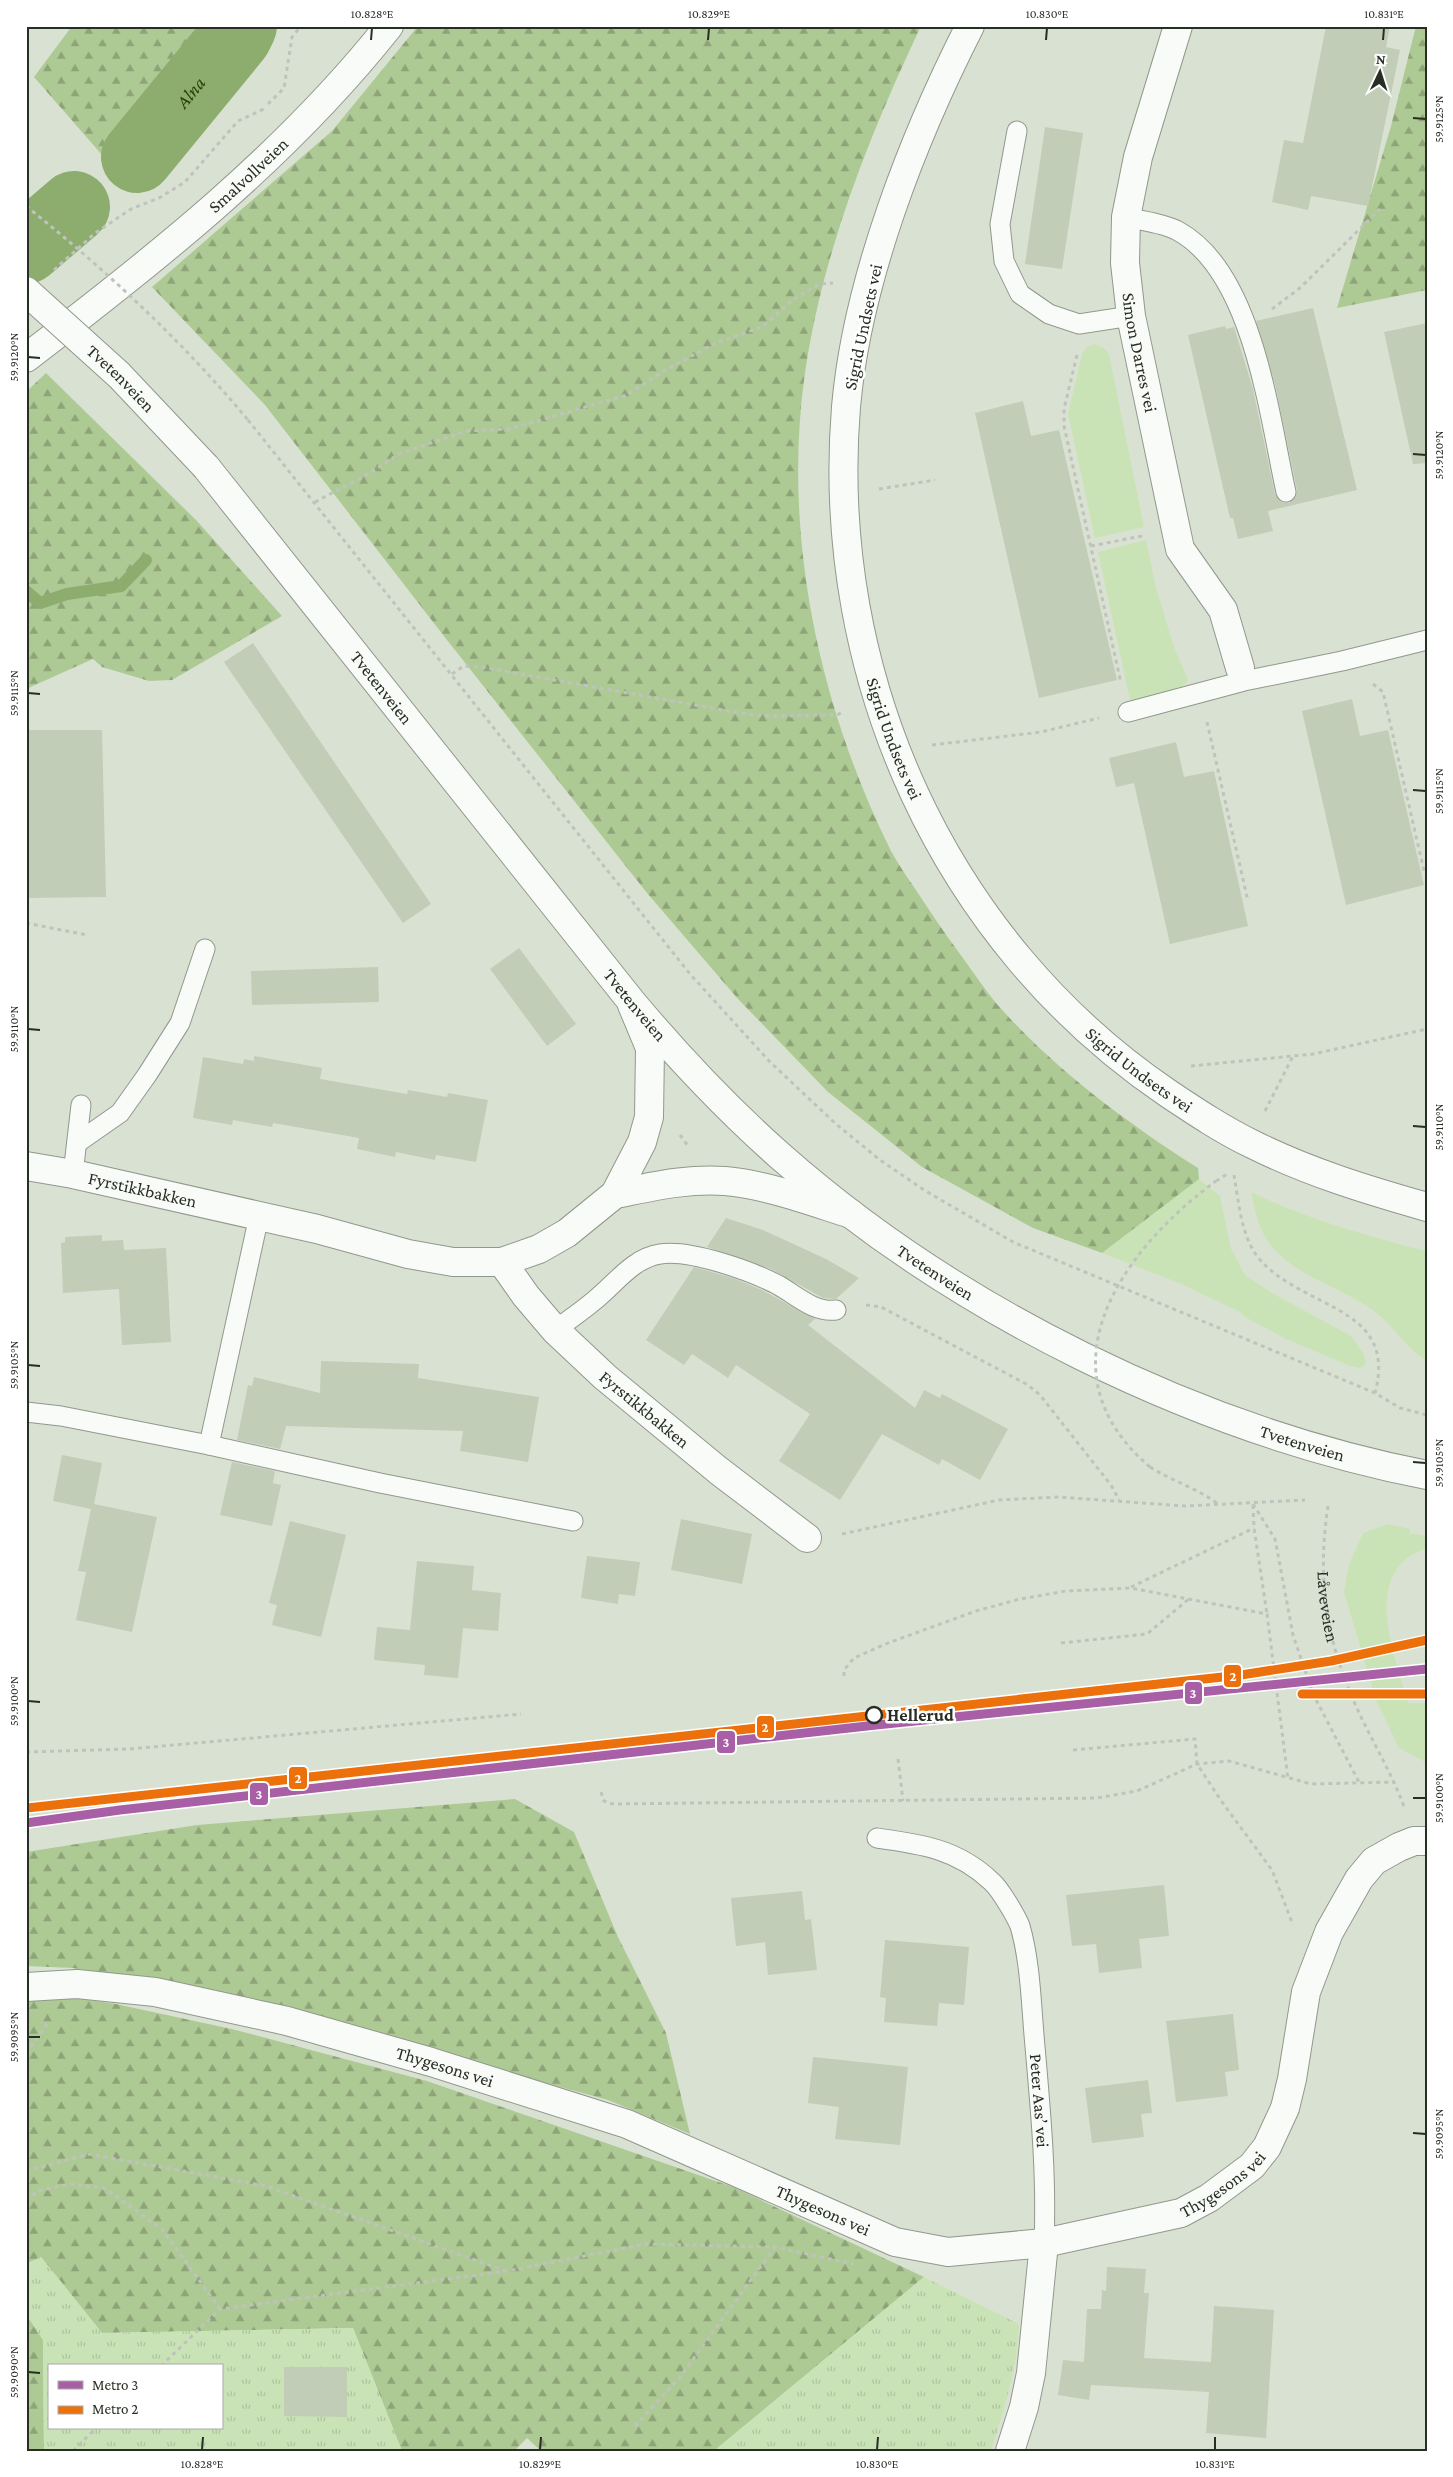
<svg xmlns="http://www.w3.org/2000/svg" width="1453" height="2477" viewBox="0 0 1453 2477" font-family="'Crimson Pro',serif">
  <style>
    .green { fill: #cae3b6 }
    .forest { fill: url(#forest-firs) }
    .park { fill: url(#park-tufts); fill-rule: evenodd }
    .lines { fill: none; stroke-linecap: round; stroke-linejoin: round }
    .stream { stroke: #8dad6e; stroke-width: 12 }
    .river { stroke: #8dad6e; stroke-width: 72 }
    .building { fill: #c1cdb6 }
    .lane-casing { stroke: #91988c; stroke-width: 21 }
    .street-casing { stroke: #91988c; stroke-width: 30 }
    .secondary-casing { stroke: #91988c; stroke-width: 30 }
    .path { stroke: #c0c3bd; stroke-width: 3; stroke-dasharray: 4 4; stroke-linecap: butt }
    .lane { stroke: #f9fbf8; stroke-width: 19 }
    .street { stroke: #f9fbf8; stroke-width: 28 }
    .secondary { stroke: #f9fbf8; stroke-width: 28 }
    .secondary-bridge-casing { stroke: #91988c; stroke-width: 30; stroke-linecap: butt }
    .path-bridge { stroke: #c0c3bd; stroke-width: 3; stroke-dasharray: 4 4; stroke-linecap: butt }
    .secondary-bridge { stroke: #f9fbf8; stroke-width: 28 }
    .metro-1-casing { stroke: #fff; stroke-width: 12 }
    .metro-2-casing { stroke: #fff; stroke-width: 12 }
    .metro-1 { stroke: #a85fa5; stroke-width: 9 }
    .metro-2 { stroke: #ec700c; stroke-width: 9 }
    .ticks { fill: none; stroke: #272e23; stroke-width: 2 }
    .stop-dot { fill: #fff; stroke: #272e23; stroke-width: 2.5 }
    .labels { text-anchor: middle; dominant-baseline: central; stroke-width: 5; stroke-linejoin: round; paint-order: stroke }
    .street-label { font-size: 18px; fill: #272e23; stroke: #fff }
    .stop-label { font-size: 18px; font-weight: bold; fill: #272e23; stroke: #fff; text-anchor: start }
    .water-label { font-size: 19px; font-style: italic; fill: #284305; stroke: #fff }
    .line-badge { stroke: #fff; stroke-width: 2 }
    .badge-label { font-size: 14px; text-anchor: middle; font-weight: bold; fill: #fff }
    .neatline { fill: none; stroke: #272e23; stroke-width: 2 }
    .ticks-label { font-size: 12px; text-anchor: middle; fill: #272e23 }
  </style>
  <defs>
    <pattern id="forest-firs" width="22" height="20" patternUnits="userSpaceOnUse" patternTransform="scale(1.25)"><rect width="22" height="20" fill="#aeca94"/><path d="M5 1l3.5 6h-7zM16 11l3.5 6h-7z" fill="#8ea478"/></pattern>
    <pattern id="park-tufts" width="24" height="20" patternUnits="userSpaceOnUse" patternTransform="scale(1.25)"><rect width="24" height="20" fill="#cae3b6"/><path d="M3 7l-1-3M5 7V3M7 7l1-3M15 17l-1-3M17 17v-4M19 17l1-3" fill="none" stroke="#aec39c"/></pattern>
  </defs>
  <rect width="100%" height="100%" fill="#d9e2d2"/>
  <g class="green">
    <path d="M1095,344L1104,348L1109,354L1144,527L1095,538L1068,414L1082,354L1087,347Z"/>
    <path d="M1146,540L1156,588L1174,647L1188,680C1176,698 1150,698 1130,700L1098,552Z"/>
    <path d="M1199,1179L1220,1196L1231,1249L1245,1275L1272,1293L1351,1336L1363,1353L1366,1361L1364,1366L1360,1368L1350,1366L1284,1338L1245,1317L1240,1312L1179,1283L1102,1253Z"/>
    <path d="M1251,1192C1307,1219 1367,1236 1427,1251V1361C1409,1352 1393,1325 1374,1311C1338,1284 1281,1274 1261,1229C1256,1218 1254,1204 1251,1192Z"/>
    <path d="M1387,1524L1410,1529V1533L1427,1536V1548C1359,1570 1395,1655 1408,1703H1427V1763L1399,1748L1376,1700L1344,1592L1349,1564L1363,1533Z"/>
  </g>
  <g class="forest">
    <path d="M72,26H278L130,187L34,77Z"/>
    <path d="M418,26H921C868,138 821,256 804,380C783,539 820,708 891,851C898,864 907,877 916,890C930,911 944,933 960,954C972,970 983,987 995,1002C1053,1068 1124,1121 1198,1168L1199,1179L1102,1253L1033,1228L922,1167L828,1092L738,999L647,893L447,640L265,405L152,287L332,131Z"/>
    <path d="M1416,26H1427V290L1337,308L1391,126Z"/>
    <path d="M46,373L196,520L282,616L172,680L149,681L102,667L93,659L26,689V392Z"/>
    <path d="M515,1799L574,1832L618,1937L666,2033L690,2134L608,2100L499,2070L157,1984L73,1968L26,1966V1852L197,1825Z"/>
    <path d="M70,1997L116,2004L236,2030L427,2081L733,2187L924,2277L714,2451H541L527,2438L514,2451H402L353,2328L102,2333L41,2257L26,2264V2002Z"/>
    <path d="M26,2314L43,2340L44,2451H26Z"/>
  </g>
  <g class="park">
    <path d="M41,2257L102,2333L353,2328L402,2451H44L43,2340L26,2314V2264ZM49,2366H221V2428H49Z"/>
    <path d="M924,2277L1019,2324C1018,2367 1004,2410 991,2451H714Z"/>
  </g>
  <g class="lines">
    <path class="stream" d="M26,591L40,603L67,594L121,586L146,560"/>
    <g class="river">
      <path id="s1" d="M137,157L236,36L241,26"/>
      <path d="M26,248L74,207"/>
    </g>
  </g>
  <g class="building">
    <path d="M1326,26H1390L1386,47L1400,50L1368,206L1311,196L1308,210L1272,202L1284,140L1303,143Z"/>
    <path d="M1045,127L1083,133L1062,269L1025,264Z"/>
    <path d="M1313,308L1357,490L1268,511L1273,531L1238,539L1233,518H1230L1188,335L1225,326L1226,329L1234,327L1253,389L1275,494L1282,502L1289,503L1296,496L1297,490L1275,384L1256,321Z"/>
    <path d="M1427,323V463L1413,464L1384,332Z"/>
    <path d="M1023,401L1031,436L1059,430L1117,680L1039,698L975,413Z"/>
    <path d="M253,643L431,904L403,923L224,662Z"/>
    <path d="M1352,699L1360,736L1388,730L1424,885L1346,905L1302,711Z"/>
    <path d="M26,730H102L106,897L26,898Z"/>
    <path d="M1176,742L1184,777L1214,771L1248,926L1170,944L1134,783L1116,787L1109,758Z"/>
    <path d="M519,948L576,1024L547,1046L490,969Z"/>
    <path d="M378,967L379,1002L252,1005L251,971Z"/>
    <path d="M254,1056L322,1068L320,1079L407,1094L408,1090L447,1097L448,1093L488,1100L476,1162L436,1155L435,1160L396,1152L395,1157L357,1149L359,1138L273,1123L272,1127L233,1120L232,1125L193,1118L203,1057L243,1064L244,1059L254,1061Z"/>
    <path d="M726,1218L763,1230L826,1259L859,1278L836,1299L823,1298L771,1269L707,1247Z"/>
    <path d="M102,1235V1241L123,1240L124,1250L166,1248L171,1342L122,1345L119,1289L63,1293L61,1243L65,1242V1237Z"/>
    <path d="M694,1267L733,1278L762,1290L815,1319L808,1325L915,1408L924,1390L940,1398L942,1394L1008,1429L980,1480L942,1459L939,1465L882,1434L840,1500L779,1461L810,1414L736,1365L728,1378L692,1354L684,1365L646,1340Z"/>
    <path d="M321,1361L419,1364L418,1378L539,1397L528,1462L460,1451L463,1431L286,1426L280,1449L237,1440L248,1385L252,1386L254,1377L320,1393Z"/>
    <path d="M62,1455L102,1463L94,1504L157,1517L132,1632L76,1620L86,1572L78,1571L91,1509L53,1501Z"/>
    <path d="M232,1462L275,1471L273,1483L281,1485L272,1526L220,1515Z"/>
    <path d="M681,1519L752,1534L742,1584L671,1570Z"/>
    <path d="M290,1521L346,1535L321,1637L272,1625L277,1605L269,1603Z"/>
    <path d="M587,1556L640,1562L635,1596L619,1594L618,1604L581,1598Z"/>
    <path d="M417,1561L474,1566L472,1590L501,1593L498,1631L463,1628L458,1678L424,1675L425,1665L374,1660L377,1627L410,1630Z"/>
    <path d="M1164,1885L1169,1936L1139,1939L1142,1968L1099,1973L1096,1944L1072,1946L1066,1895Z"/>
    <path d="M802,1891L805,1920L811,1919L817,1970L768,1975L765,1942L736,1946L731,1898Z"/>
    <path d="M885,1940L969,1947L964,2005L939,2003L937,2026L884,2022L886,1998L880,1997Z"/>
    <path d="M1233,2014L1239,2070L1225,2072L1228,2096L1176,2102L1166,2021Z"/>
    <path d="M813,2057L908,2067L900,2145L835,2139L839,2107L808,2103Z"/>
    <path d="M1148,2080L1152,2113L1141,2114L1144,2137L1092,2143L1085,2088Z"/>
    <path d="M1107,2267L1146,2269L1144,2293H1149L1144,2358L1211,2362L1214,2306L1274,2310L1266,2438L1206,2433L1209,2392L1091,2385L1089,2400L1058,2395L1063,2360L1084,2362L1087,2309H1101L1102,2290L1106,2291Z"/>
    <path d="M284,2367H347V2417L284,2416Z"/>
  </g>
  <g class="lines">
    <defs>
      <g id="lane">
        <path d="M1017,131L1000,224L1004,261L1020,294L1049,314L1079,324L1131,316"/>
        <path d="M1126,217C1142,221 1164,223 1178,231C1253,272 1269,415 1286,492"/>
        <path d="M1128,712L1244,681L1342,661L1427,640"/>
        <path d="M77,1143L120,1113L147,1075L180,1023L205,949"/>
        <path d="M73,1174L81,1105"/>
        <path d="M259,1216L209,1445L380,1483L573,1521"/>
        <path d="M555,1330C569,1320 582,1311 595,1300C615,1284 633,1258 660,1254C690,1249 751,1271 778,1285C796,1295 814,1313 836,1310"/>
        <path d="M26,1412L61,1416L209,1445"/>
        <path id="s3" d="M877,1838C921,1844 958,1849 992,1882C1000,1889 1016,1916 1020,1926C1030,1961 1031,1999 1034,2035C1040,2105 1047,2173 1044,2243"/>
      </g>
      <g id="street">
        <path id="s4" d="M970,26C913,138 857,281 846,407C824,676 944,942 1169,1094C1196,1112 1223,1130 1252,1144C1308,1172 1367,1190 1427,1207"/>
        <path id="s5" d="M1178,26L1138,157L1126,217L1125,263L1131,316L1180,549L1223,610L1240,668"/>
        <path id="s6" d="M26,1166L73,1174L317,1229L408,1254L453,1262H502L539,1249L567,1233L615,1194L642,1142L649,1117L650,1048L632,1005"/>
        <path d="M615,1194C651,1187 688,1178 725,1181C768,1185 810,1201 851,1214"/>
        <path id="s7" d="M502,1262L526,1296L555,1330L605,1377L719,1471L807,1538"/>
        <path id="s8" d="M26,1987L77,1984L155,1992L287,2021L431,2062L627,2124L895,2242L948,2252L1044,2243L1181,2213L1209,2198L1252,2166L1267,2147L1285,2108L1292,2079L1306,1992L1329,1932L1359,1879L1374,1861L1399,1847L1414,1841H1427"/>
        <path d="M1010,2451L1024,2407L1031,2373L1044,2243"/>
      </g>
      <g id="secondary">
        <path id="s9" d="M26,358C156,259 287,155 389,26"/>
        <path id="s10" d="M206,467L631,1001C677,1056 725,1107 779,1155C954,1310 1197,1430 1427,1475"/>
      </g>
    </defs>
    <use href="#lane" class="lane-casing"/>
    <use href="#street" class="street-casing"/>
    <use href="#secondary" class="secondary-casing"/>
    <g class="path">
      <path d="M268,104L284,88L292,37L301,26"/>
      <path d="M54,270L94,234L131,209L159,198L185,182L238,121L264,109"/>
      <path d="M1272,309L1300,288L1380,209"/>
      <path d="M1077,355L1064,409V426L1121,683"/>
      <path d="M248,420L690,974L770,1062L836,1124L880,1160L924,1190L1013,1242L1375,1393L1400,1408L1427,1415"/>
      <path d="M879,489L935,480"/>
      <path d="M315,502L370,473L399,454L466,431L509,429L627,395L667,369L716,343L762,327L794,299L819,284L833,283"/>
      <path d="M1091,546L1142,536"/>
      <path d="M452,674L464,666L481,667L746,714L769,716L837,715L844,711"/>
      <path d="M1373,684L1383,692L1424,871"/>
      <path d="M1207,722L1248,901"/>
      <path d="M932,745L1041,732L1099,718"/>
      <path d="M26,923L87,935"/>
      <path d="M1191,1066L1313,1054L1427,1029"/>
      <path d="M1265,1111L1293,1056"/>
      <path d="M680,1135L688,1146"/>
      <path d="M1234,1175C1239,1203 1241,1240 1262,1262C1307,1310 1398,1307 1375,1393"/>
      <path d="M1216,1181L1229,1173"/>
      <path d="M866,1305L881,1307L1028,1385L1040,1395L1111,1485L1119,1500"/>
      <path d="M1150,1467C1172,1481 1196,1488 1217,1503"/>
      <path d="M1253,1504L1275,1539L1293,1635L1313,1694L1360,1784"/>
      <path d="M1253,1505L1254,1528L1267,1614"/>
      <path id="s2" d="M1328,1506C1318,1572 1324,1630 1350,1692C1366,1732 1390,1768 1405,1809"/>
      <path d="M842,1534L999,1500L1058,1497L1185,1506L1305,1500"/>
      <path d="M1131,1587L1254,1528"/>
      <path d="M1061,1643L1147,1634L1190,1598"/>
      <path d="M844,1676V1670L854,1658L888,1643L976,1611L1020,1599L1066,1591L1130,1588L1267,1614L1288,1779"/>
      <path d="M1073,1750L1195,1739L1197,1764L1222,1802L1272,1870L1293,1925"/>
      <path d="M26,1752L129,1749L521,1714"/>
      <path d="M898,1759L903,1801"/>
      <path d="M601,1792L604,1801L613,1804L1097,1798L1137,1791L1197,1764L1229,1761L1311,1784L1395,1782"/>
      <path d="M26,2053L49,2021"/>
      <path d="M26,2171L89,2154L266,2186L506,2271"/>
      <path d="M26,2200L38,2191L70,2184L104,2188L162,2229L220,2309"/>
      <path d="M161,2366L220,2309L507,2271L646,2244L775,2247L854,2264"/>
      <path d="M635,2426L680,2377L775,2247"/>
      <path d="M73,2451L96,2428"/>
    </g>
    <use href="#lane" class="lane"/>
    <use href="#street" class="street"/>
    <use href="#secondary" class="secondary"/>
    <defs>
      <g id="secondary-bridge">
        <path id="s11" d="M26,291L119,375L206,467"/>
      </g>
    </defs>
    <use href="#secondary-bridge" class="secondary-bridge-casing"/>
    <g class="path-bridge">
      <path d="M26,206C107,271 182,341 248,420"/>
      <path d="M1150,1467C1036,1370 1122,1250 1216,1181"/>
    </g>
    <use href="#secondary-bridge" class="secondary-bridge"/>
    <defs>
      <path id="metro-1" d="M26,1823L120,1810L876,1725L1427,1669"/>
      <g id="metro-2">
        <path d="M1302,1694H1427"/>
        <path d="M27,1808L1241,1675L1331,1661L1427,1640"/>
      </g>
    </defs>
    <use href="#metro-1" class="metro-1-casing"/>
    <use href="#metro-2" class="metro-2-casing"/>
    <use href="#metro-1" class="metro-1"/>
    <use href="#metro-2" class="metro-2"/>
  </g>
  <path class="ticks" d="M371,40L372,28M708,40L709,28M1046,40L1047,28M1383,40L1384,28M1413,118L1426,119M28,357L40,358M1413,454L1426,455M28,693L40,694M1413,790L1426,791M28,1029L40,1030M1413,1126L1426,1127M28,1365L40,1366M1413,1462L1426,1463M28,1701L40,1702M1413,1798H1426M28,2037H40M1413,2133L1426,2134M28,2372L40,2373M202,2450L203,2437M540,2450L541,2437M877,2450L878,2437M1215,2450V2437"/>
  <circle class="stop-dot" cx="874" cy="1715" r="8"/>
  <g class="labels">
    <g class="street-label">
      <text stroke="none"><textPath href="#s9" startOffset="288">Smalvollveien</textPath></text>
      <text transform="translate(863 327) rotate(-78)">Sigrid Undsets vei</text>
      <text stroke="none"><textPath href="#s5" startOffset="335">Simon Darres vei</textPath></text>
      <text stroke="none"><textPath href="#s11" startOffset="129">Tvetenveien</textPath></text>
      <text stroke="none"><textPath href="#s10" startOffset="282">Tvetenveien</textPath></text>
      <text stroke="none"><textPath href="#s4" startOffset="741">Sigrid Undsets vei</textPath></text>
      <text stroke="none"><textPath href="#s10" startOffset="688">Tvetenveien</textPath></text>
      <text stroke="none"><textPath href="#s4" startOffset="1160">Sigrid Undsets vei</textPath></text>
      <text stroke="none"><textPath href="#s6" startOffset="119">Fyrstikkbakken</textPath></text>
      <text stroke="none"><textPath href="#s10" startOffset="1092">Tvetenveien</textPath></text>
      <text stroke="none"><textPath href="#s7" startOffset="206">Fyrstikkbakken</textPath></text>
      <text stroke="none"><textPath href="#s10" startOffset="1498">Tvetenveien</textPath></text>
      <text stroke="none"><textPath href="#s2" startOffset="101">Låveveien</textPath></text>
      <text stroke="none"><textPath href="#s8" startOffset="429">Thygesons vei</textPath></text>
      <text stroke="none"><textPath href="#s3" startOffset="354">Peter Aas’ vei</textPath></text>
      <text stroke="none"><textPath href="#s8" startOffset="1254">Thygesons vei</textPath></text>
      <text stroke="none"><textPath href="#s8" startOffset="834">Thygesons vei</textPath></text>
    </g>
    <g class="stop-label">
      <text x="887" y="1715">Hellerud</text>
    </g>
    <g class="water-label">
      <text stroke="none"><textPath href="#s1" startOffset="84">Alna</textPath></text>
    </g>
  </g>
  <g class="line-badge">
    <rect x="1223" y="1664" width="19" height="24" rx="5" fill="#ec700c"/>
    <rect x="1184" y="1681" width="19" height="24" rx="5" fill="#a85fa5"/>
    <rect x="756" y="1715" width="19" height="24" rx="5" fill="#ec700c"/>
    <rect x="716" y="1730" width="20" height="24" rx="5" fill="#a85fa5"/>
    <rect x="288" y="1766" width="20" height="24" rx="5" fill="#ec700c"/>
    <rect x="249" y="1782" width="20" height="24" rx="5" fill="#a85fa5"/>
  </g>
  <g class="badge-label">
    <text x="1233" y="1681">2</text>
    <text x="1193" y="1698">3</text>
    <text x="765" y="1732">2</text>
    <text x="726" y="1747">3</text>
    <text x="298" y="1783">2</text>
    <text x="259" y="1799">3</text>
  </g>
  <rect width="1453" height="2477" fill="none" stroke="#ffffff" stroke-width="55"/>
  <rect x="48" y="2364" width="175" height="65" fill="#ffffff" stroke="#a9aba7"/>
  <rect x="58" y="2381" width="25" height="8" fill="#a85fa5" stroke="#a9aba7"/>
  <text x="92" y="2390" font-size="15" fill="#272e23">Metro 3</text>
  <rect x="58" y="2406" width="25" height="8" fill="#ec700c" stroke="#a9aba7"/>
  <text x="92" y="2414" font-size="15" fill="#272e23">Metro 2</text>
  <g transform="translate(1380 72) rotate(4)" stroke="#ffffff" stroke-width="4" paint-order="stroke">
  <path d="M0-4L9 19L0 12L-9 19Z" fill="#272e23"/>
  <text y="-8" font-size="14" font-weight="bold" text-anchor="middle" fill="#272e23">N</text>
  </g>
  <rect x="28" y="28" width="1398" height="2422" class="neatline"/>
  <g class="ticks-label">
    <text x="372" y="18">10.828°E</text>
    <text x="709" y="18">10.829°E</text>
    <text x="1047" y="18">10.830°E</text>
    <text x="1384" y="18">10.831°E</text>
    <text transform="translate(1439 119) rotate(-90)" y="4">59.9125°N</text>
    <text transform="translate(14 357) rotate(-90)" y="4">59.9120°N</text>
    <text transform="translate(1439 455) rotate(-90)" y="4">59.9120°N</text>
    <text transform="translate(14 693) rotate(-90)" y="4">59.9115°N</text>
    <text transform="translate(1439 791) rotate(-90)" y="4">59.9115°N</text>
    <text transform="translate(14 1029) rotate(-90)" y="4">59.9110°N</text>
    <text transform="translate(1439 1127) rotate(-90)" y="4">59.9110°N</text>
    <text transform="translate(14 1365) rotate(-90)" y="4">59.9105°N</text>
    <text transform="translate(1439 1463) rotate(-90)" y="4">59.9105°N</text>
    <text transform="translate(14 1701) rotate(-90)" y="4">59.9100°N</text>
    <text transform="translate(1439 1798) rotate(-90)" y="4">59.9100°N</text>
    <text transform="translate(14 2037) rotate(-90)" y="4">59.9095°N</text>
    <text transform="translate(1439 2134) rotate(-90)" y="4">59.9095°N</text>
    <text transform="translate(14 2372) rotate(-90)" y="4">59.9090°N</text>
    <text x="202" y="2468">10.828°E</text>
    <text x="540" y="2468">10.829°E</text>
    <text x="877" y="2468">10.830°E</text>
    <text x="1215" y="2468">10.831°E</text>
  </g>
</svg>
